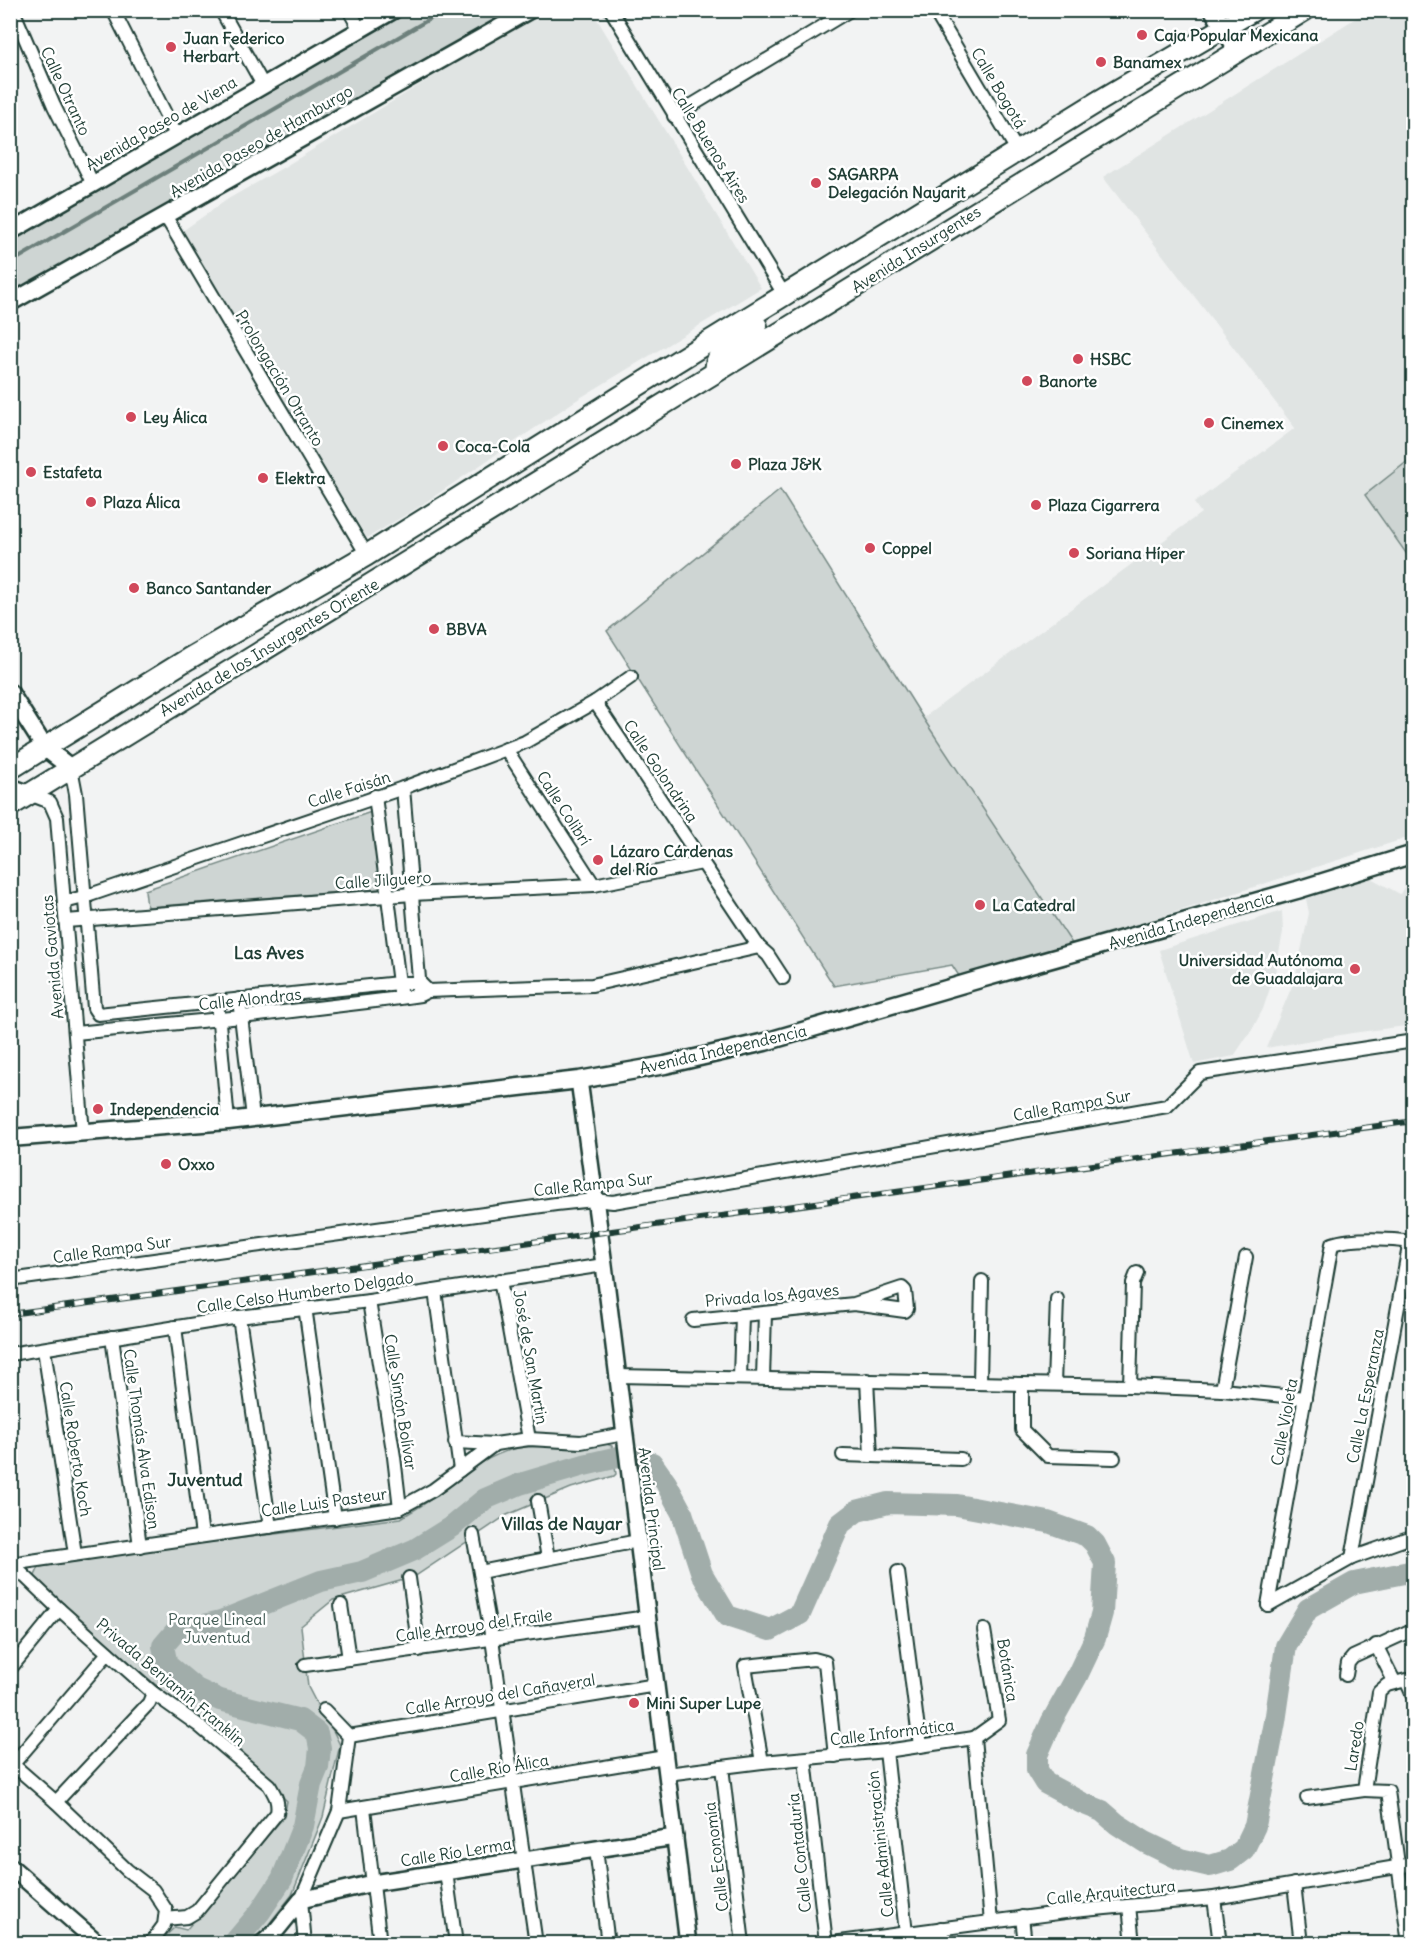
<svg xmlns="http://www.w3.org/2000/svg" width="1424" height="1954" viewBox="0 0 1424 1954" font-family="Delius,sans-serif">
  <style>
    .built { fill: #e0e4e3 }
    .green { fill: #ced5d3; stroke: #768984; stroke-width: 1.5 }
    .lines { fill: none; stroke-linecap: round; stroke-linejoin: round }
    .stream { stroke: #6d807b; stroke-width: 4 }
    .river { stroke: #a1adaa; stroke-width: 22 }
    .minor-casing { stroke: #1f3d34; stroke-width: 16 }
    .tertiary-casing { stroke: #1f3d34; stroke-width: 20 }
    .secondary-casing { stroke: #1f3d34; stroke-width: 21 }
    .trunk-casing { stroke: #1f3d34; stroke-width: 24 }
    .minor { stroke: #fff; stroke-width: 12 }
    .tertiary { stroke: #fff; stroke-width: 15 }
    .secondary { stroke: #fff; stroke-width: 16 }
    .trunk { stroke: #fff; stroke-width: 20 }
    .rail-casing { stroke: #1f3d34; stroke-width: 6 }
    .rail { stroke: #fff; stroke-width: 4; stroke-dasharray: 11; stroke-linecap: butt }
    .poi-dot { fill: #d1495b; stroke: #fff; stroke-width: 2 }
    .labels { text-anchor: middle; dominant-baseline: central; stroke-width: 5; stroke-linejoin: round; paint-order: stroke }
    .poi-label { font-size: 16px; font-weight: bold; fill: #1f3d34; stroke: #fff; text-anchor: start }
    .street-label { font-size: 16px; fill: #1f3d34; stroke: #fff }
    .park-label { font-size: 16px; fill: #425b54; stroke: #fff }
    .neighbourhood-label { font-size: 18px; font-weight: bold; fill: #1f3d34; stroke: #fff }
  </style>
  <rect width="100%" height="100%" fill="#f2f3f3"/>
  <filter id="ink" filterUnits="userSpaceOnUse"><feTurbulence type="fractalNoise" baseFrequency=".0167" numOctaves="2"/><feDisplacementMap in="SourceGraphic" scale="12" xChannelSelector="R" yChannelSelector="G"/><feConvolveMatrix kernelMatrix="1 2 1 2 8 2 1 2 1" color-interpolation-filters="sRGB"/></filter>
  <g filter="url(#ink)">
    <g class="built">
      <path d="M542,11H592L761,288L575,401L417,508L367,538L181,232L228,199L284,167Z"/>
      <path d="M1367,11H1413V457L1365,495L1413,563V836L1073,945L923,718L1201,513L1194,503L1295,428L1103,177Z"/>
      <path d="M1369,877L1400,894L1407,882L1411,883L1413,879V1025L1352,1033L1266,1048L1295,979L1309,913L1306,899Z"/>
      <path d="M1282,911L1283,932L1275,973L1263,1009L1254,1026L1234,1056L1194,1064L1159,950Z"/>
    </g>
    <g class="green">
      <path d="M411,11H513L11,298L10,241Z"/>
      <path d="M1413,457V563L1365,495Z"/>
      <path d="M780,490L923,718L1073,945L959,976L952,965L834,986L607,631Z"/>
      <path d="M371,812L380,889L147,907L145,890Z"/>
      <path d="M604,1443L612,1446L616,1474L614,1476L571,1488L507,1515L414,1577L333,1600L301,1626L308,1687L322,1714L328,1720L340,1745L323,1817L292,1895L265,1929L247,1943H158L175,1927L186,1930L284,1817L287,1801L247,1763L37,1583L34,1578L39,1567L164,1548L401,1518C413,1511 425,1504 436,1496C462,1476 485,1455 518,1448C548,1442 576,1453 604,1443Z"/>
    </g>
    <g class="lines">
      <path class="stream" d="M10,263L445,10"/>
      <path class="river" d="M233,1944L260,1912L282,1879L303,1826L311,1784L318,1767L320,1748L317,1733L300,1720L220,1700L196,1689L167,1665L163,1646L175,1632L221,1621L321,1581L362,1572L414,1550L451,1527L485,1499L520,1484L584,1465L627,1455L652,1463L666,1483L682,1513L702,1574L727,1616L770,1630L800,1614L840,1524L857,1511L888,1503L957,1505L1048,1522L1087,1536L1095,1544L1105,1563L1102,1613L1095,1638L1076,1678L1052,1721L1037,1755V1770L1045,1783L1082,1803L1102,1811L1117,1824L1145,1842L1180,1859L1210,1866L1230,1860L1244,1849L1255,1826L1275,1722L1286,1646L1308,1609L1354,1583L1414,1571"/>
      <defs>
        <g id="minor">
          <path d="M13,10L54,106L93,184"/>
          <path d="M113,10L176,135"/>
          <path d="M221,10L263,85"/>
          <path d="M349,10L360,30"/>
          <path d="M611,10L785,296"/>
          <path d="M934,10L1018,152"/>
          <path d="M674,116L850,10"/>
          <path d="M166,217L367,555"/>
          <path d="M595,702L759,947L768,955L783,978"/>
          <path d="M506,749L594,885"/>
          <path d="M71,768L76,794L94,1008L98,1014L399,983H420L428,991"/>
          <path d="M403,788L420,991"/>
          <path d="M29,794L50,802L57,818L83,1133"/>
          <path d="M375,796L400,991"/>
          <path d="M64,902L84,897L403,788L525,742L595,702L631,677"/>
          <path d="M66,921L412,894L594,885L702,863"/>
          <path d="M239,999L253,1118"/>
          <path d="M217,1001L228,1121"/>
          <path d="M75,1033L242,1017L400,998L420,995L428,991L592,985L759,947"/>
          <path d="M10,1280L556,1204L594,1200L613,1202L1167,1106L1200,1073L1414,1041"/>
          <path d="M500,1280L529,1439"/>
          <path d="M435,1291L460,1470"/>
          <path d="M369,1301L394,1457L400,1508"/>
          <path d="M305,1307L335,1518"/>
          <path d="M239,1317L270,1527"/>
          <path d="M693,1320L854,1304L905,1311L907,1309L905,1291L902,1288L854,1304"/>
          <path d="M175,1327L202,1536"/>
          <path d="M112,1337L140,1546"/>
          <path d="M44,1349L75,1554"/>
          <path d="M10,1354L239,1317L369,1301L604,1265"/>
          <path d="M617,1376L1130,1386L1222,1390L1305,1398"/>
          <path d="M740,1377L742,1315"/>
          <path d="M763,1378L765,1313"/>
          <path d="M867,1380L871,1456"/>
          <path d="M980,1382L982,1281"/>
          <path d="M1022,1384V1430L1048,1456L1114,1458"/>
          <path d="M1054,1384L1057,1299"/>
          <path d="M1130,1386L1133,1283L1137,1273"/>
          <path d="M1222,1390L1246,1257"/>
          <path d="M455,1442L495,1444"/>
          <path d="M843,1455L961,1459"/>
          <path d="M538,1501L548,1558"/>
          <path d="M473,1535L492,1639L536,1944"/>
          <path d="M1352,1558L1410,1241"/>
          <path d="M10,1564L400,1508L433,1490L495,1444L529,1439L581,1442L624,1434"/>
          <path d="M12,1564L59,1609L153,1693L198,1725L269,1785C275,1795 279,1801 277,1813L197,1911L187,1917L165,1919"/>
          <path d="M480,1572L638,1541"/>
          <path d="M898,1572L920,1746"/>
          <path d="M409,1578L419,1650"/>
          <path d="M341,1605L349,1659"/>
          <path d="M1268,1605L1332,1244C1352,1237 1392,1239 1414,1242"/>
          <path d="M1268,1605L1352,1558L1414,1536"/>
          <path d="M1376,1645L1395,1683"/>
          <path d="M305,1665L647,1617"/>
          <path d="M10,1669L59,1609"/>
          <path d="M1346,1675L1348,1663L1353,1657L1414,1629"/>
          <path d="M349,1736L656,1685"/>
          <path d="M974,1738L999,1720L984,1630"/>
          <path d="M886,1751L906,1933"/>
          <path d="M805,1759L826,1943"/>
          <path d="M10,1762L56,1802L127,1870L153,1890L166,1910L164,1925L150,1944"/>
          <path d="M762,1762L745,1666L814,1659L825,1662L835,1756"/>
          <path d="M13,1764L108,1653"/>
          <path d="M722,1767L743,1944"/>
          <path d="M667,1774L762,1762L886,1751L974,1738L991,1922"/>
          <path d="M1307,1798L1364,1790"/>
          <path d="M56,1802L149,1703L153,1693"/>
          <path d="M364,1808L380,1944"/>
          <path d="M339,1811L665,1757"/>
          <path d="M596,1849L608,1944"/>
          <path d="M446,1872L456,1944"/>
          <path d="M1294,1884L1301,1944"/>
          <path d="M1214,1898L1220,1944"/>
          <path d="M1129,1906L1133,1944"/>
          <path d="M1022,1917L1025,1944"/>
          <path d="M941,1928L943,1944"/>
          <path d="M305,1944L301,1900L339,1811L349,1736L324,1710"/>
          <path d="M825,1944L1073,1911L1214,1898L1414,1864"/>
          <path d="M1409,1944L1388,1791L1364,1790L1379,1692L1387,1685L1406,1680L1414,1698"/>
        </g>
        <g id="tertiary">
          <path d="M10,232L394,10"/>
          <path d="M10,303L530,10"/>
          <path d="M579,1080L604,1265L688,1944"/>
          <path d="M10,1866L99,1944"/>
          <path d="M262,1944L275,1932L301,1900L373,1883L675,1837"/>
        </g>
        <g id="secondary">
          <path d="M1213,10L1238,51"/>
          <path d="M10,693L45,748L71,768"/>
          <path d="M10,787L29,794"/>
          <path d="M10,1138L228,1121L579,1080L665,1065L765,1042L977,980L1297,890L1414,854"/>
        </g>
        <g id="trunk">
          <path d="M716,372C712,350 742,337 757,326"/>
          <path d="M10,769L188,659L367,555L658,373L1099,101L1254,10"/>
          <path d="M10,806L1305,10"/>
        </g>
      </defs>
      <use href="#minor" class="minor-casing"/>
      <use href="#tertiary" class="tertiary-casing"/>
      <use href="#secondary" class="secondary-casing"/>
      <use href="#trunk" class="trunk-casing"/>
      <use href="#minor" class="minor"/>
      <use href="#tertiary" class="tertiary"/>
      <use href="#secondary" class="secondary"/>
      <use href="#trunk" class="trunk"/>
      <defs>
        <path id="rail" d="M10,1314C478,1250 946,1184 1414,1121"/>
      </defs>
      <use href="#rail" class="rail-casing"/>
      <use href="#rail" class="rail"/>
    </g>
  </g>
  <g class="poi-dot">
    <circle cx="1142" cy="35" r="6"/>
    <circle cx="171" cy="47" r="6"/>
    <circle cx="1101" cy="62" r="6"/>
    <circle cx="816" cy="183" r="6"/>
    <circle cx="1078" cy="359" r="6"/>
    <circle cx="1027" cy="381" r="6"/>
    <circle cx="131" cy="417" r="6"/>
    <circle cx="1209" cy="423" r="6"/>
    <circle cx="443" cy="446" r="6"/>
    <circle cx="736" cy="464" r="6"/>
    <circle cx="31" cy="472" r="6"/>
    <circle cx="263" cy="478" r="6"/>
    <circle cx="91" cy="502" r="6"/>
    <circle cx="1036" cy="505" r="6"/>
    <circle cx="870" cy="548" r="6"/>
    <circle cx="1074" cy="553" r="6"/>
    <circle cx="134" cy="588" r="6"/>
    <circle cx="434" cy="629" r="6"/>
    <circle cx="598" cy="860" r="6"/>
    <circle cx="980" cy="905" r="6"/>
    <circle cx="1355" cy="969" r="6"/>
    <circle cx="98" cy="1109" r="6"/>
    <circle cx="166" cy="1164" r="6"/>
    <circle cx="634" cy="1703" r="6"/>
  </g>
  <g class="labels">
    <g class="poi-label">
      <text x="1154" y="35">Caja Popular Mexicana</text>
      <text x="183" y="38">Juan Federico<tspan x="183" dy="18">Herbart</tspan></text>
      <text x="1113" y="62">Banamex</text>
      <text x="828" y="174">SAGARPA<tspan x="828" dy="18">Delegación Nayarit</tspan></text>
      <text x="1090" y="359">HSBC</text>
      <text x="1039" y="381">Banorte</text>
      <text x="143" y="417">Ley Álica</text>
      <text x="1221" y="423">Cinemex</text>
      <text x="455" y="446">Coca-Cola</text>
      <text x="748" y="464">Plaza J&amp;K</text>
      <text x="43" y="472">Estafeta</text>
      <text x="275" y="478">Elektra</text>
      <text x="103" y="502">Plaza Álica</text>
      <text x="1048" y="505">Plaza Cigarrera</text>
      <text x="882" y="548">Coppel</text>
      <text x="1086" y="553">Soriana Híper</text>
      <text x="146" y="588">Banco Santander</text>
      <text x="446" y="629">BBVA</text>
      <text x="610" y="851">Lázaro Cárdenas<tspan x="610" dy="18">del Río</tspan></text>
      <text x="992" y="905">La Catedral</text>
      <text x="1343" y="960" text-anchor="end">Universidad Autónoma<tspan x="1343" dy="18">de Guadalajara</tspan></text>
      <text x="110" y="1109">Independencia</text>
      <text x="178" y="1164">Oxxo</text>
      <text x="646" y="1703">Mini Super Lupe</text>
    </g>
    <g class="street-label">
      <text transform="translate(999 88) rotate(59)">Calle Bogotá</text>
      <text transform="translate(66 91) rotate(65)">Calle Otranto</text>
      <text transform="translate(161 123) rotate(-30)">Avenida Paseo de Viena</text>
      <text transform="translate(261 141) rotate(-30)">Avenida Paseo de Hamburgo</text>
      <text transform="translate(711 145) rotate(58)">Calle Buenos Aires</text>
      <text transform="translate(916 249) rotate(-32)">Avenida Insurgentes</text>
      <text transform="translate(280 378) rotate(59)">Prolongación Otranto</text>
      <text transform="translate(269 647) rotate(-31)">Avenida de los Insurgentes Oriente</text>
      <text transform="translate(661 771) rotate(56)">Calle Golondrina</text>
      <text transform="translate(349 789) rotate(-18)">Calle Faisán</text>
      <text transform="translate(564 808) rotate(57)">Calle Colibrí</text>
      <text transform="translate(383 880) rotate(-4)">Calle Jilguero</text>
      <text transform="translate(1191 920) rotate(-16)">Avenida Independencia</text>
      <text transform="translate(52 957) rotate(-95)">Avenida Gaviotas</text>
      <text transform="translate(250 999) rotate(-6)">Calle Alondras</text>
      <text transform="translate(723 1049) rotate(-13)">Avenida Independencia</text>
      <text transform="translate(1072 1105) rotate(-10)">Calle Rampa Sur</text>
      <text transform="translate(593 1184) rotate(-6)">Calle Rampa Sur</text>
      <text transform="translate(112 1249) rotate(-8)">Calle Rampa Sur</text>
      <text transform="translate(305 1292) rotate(-8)">Calle Celso Humberto Delgado</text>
      <text transform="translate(772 1295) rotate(-5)">Privada los Agaves</text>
      <text transform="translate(531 1357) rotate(80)">José de San Martin</text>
      <text transform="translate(1365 1396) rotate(-79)">Calle La Esperanza</text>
      <text transform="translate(401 1402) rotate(81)">Calle Simón Bolívar</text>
      <text transform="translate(1284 1422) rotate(-80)">Calle Violeta</text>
      <text transform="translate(142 1439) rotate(82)">Calle Thomás Alva Edison</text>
      <text transform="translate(76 1449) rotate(81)">Calle Roberto Koch</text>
      <text transform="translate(324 1502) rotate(-8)">Calle Luis Pasteur</text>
      <text transform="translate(652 1509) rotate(83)">Avenida Principal</text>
      <text transform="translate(474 1625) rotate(-8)">Calle Arroyo del Fraile</text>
      <text transform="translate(1008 1670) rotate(81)">Botánica</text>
      <text transform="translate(171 1682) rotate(40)">Privada Benjamín Franklin</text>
      <text transform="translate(500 1694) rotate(-9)">Calle Arroyo del Cañaveral</text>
      <text transform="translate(892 1732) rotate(-7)">Calle Informática</text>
      <text transform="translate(1354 1746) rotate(-81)">Laredo</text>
      <text transform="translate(499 1768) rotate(-10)">Calle Río Álica</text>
      <text transform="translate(880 1844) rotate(-96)">Calle Administración</text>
      <text transform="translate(456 1852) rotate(-9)">Calle Río Lerma</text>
      <text transform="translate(799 1853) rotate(-96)">Calle Contaduría</text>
      <text transform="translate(716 1857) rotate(-97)">Calle Economía</text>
      <text transform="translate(1111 1892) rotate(-6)">Calle Arquitectura</text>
    </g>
    <g class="park-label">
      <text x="217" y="1619">Parque Lineal<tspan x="217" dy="18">Juventud</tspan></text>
    </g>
    <g class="neighbourhood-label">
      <text x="269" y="952">Las Aves</text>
      <text x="205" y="1479">Juventud</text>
      <text x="562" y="1523">Villas de Nayar</text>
    </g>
  </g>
  <rect width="1424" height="1954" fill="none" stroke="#fff" stroke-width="36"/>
  <rect x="18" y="18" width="1388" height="1918" fill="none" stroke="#1f3d34" stroke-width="2" filter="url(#ink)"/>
</svg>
